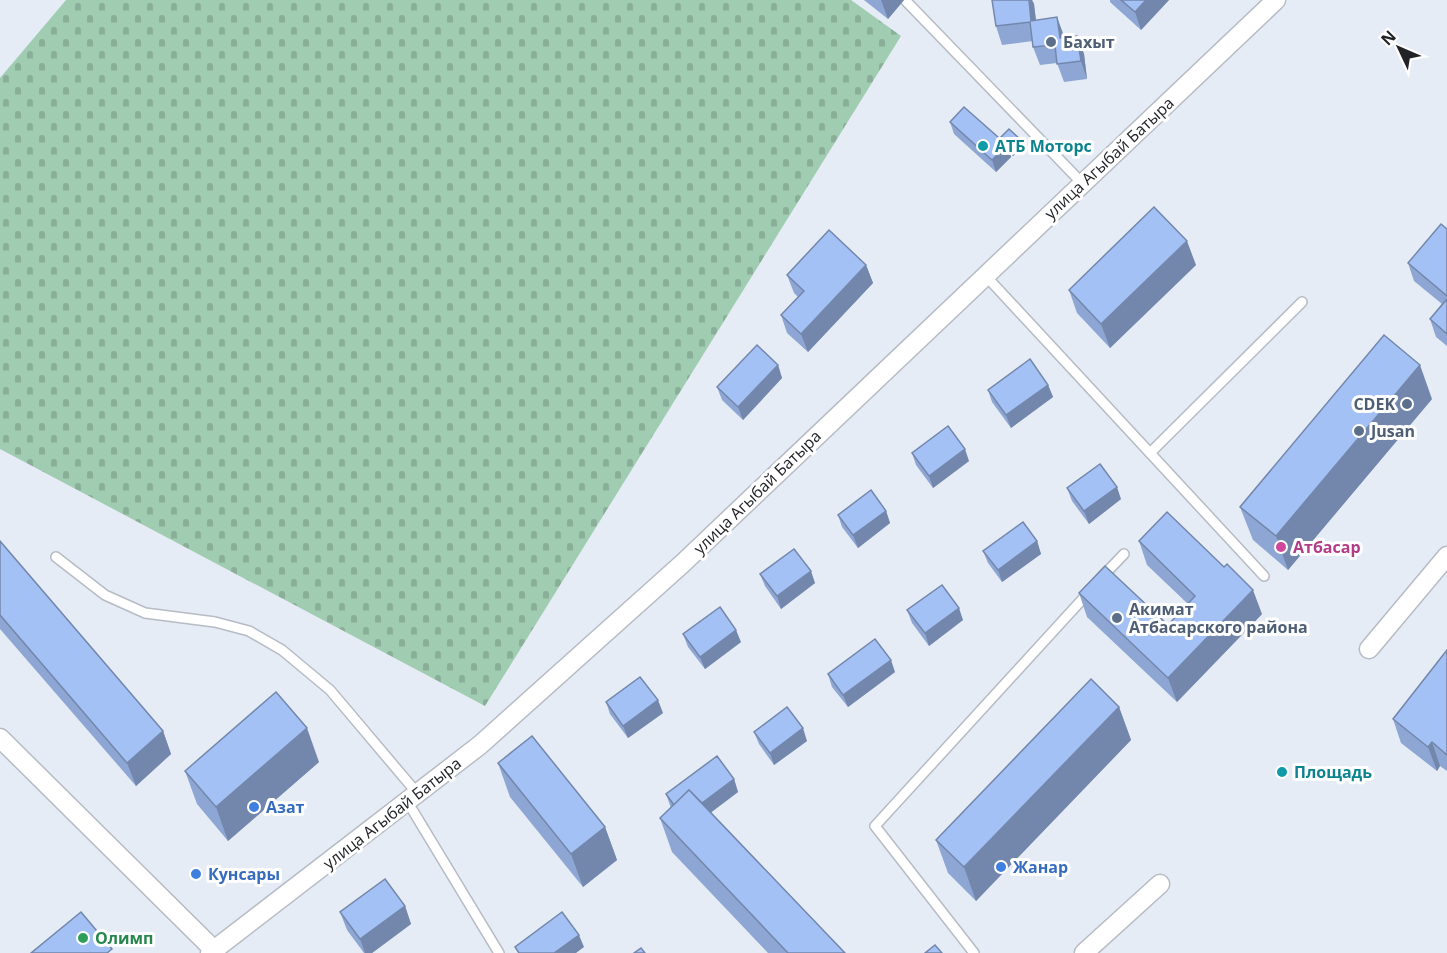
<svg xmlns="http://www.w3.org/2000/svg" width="1447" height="953" viewBox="0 0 1447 953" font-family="'Open Sans',sans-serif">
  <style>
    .cemetery { fill: url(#cemetery-stones) }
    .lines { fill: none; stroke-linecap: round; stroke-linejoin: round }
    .lane-casing { stroke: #b6bbc4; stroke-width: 12 }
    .street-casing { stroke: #b6bbc4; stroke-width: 21 }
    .lane { stroke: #fff; stroke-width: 9 }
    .street { stroke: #fff; stroke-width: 18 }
    .wall { fill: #8da6d3 }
    .shaded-wall { fill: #7387ac }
    .building { fill: #a4c1f5; stroke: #7387ac; stroke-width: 1.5 }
    .service-dot { fill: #5c6f8a; stroke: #fff; stroke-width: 2 }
    .culture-dot { fill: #0f9aa8; stroke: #fff; stroke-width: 2 }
    .hotel-dot { fill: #d1479c; stroke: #fff; stroke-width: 2 }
    .shop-dot { fill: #3f7fe0; stroke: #fff; stroke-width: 2 }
    .leisure-dot { fill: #2e9e5b; stroke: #fff; stroke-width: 2 }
    .labels { text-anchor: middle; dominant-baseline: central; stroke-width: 6; stroke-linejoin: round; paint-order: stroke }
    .service-label { font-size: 16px; font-weight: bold; fill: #4e5e75; stroke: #fff; text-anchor: start }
    .culture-label { font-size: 16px; font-weight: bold; fill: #0d838f; stroke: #fff; text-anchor: start }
    .street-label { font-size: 16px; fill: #212327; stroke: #fff }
    .hotel-label { font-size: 16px; font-weight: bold; fill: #b23c85; stroke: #fff; text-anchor: start }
    .shop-label { font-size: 16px; font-weight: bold; fill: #366cbe; stroke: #fff; text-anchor: start }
    .leisure-label { font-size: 16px; font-weight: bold; fill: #27864d; stroke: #fff; text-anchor: start }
  </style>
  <defs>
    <pattern id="cemetery-stones" width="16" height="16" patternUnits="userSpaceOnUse" patternTransform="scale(1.5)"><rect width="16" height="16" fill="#a0ccb1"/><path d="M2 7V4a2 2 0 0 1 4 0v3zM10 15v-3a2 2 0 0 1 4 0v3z" fill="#8aaf98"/></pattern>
  </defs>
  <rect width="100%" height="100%" fill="#e6ecf5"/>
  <path class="cemetery" d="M66,0H851L901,36L485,706L0,449V78Z"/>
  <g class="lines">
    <defs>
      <g id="lane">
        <path d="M906,1L1082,183"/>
        <path d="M985,275L1264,576"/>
        <path d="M1150,453L1302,302"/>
        <path d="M56,557L105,595L145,613L215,622L249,631L282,650L330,690L417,793"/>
        <path d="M1102,577L1124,554"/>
        <path d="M407,801L499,953"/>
        <path d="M974,953L875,826L1089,592"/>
      </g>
      <g id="street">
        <path d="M1369,649L1447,556"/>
        <path d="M0,738L214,950"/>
        <path d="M210,953L480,745L682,564L1276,0"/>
        <path d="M1084,953L1160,884"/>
      </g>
    </defs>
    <use href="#lane" class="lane-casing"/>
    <use href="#street" class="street-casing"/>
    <use href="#lane" class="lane"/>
    <use href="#street" class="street"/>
  </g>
  <g class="wall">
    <path d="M864,0H904L888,19Z"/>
    <path d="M992,0H1032L1034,4L1036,20L1064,36V38L1077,36L1084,54L1087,79L1064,82L1057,63L1040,65L1033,47V41L1002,45L996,26Z"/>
    <path d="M1110,0H1169L1141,30L1110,2Z"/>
    <path d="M950,122L1000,138L1021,140L1024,146L1013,156L1010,154L1011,157L996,172L954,134Z"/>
    <path d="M1447,229V346L1436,337L1430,319L1442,304L1414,281L1408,263Z"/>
    <path d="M866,265L873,283L808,352L787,333L781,315L798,297L794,293L787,275Z"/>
    <path d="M1196,265L1110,348L1077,313L1069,290Z"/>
    <path d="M778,365L782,378L743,420L722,400L717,387Z"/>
    <path d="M1048,385L1053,397L1011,428L992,402L988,390Z"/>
    <path d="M1432,399L1288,570L1253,540L1240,507Z"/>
    <path d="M912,453L969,461L933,488L916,465Z"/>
    <path d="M1067,488L1121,499L1089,524L1072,501Z"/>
    <path d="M886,511L890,523L858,548L842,527L838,515Z"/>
    <path d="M0,541L163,731L171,754L136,786L0,629Z"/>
    <path d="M1037,541L1041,554L1002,582L988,563L983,551Z"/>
    <path d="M1139,541L1262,614L1177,702L1087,617L1079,593L1168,625L1188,604L1147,565Z"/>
    <path d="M760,574L815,583L781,609L765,586Z"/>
    <path d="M907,610L963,620L929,646L912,623Z"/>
    <path d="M683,634L741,642L705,669L688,647Z"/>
    <path d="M1447,650V771L1440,766L1437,771L1401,743L1393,719Z"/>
    <path d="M895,672L848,707L832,687L828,674Z"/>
    <path d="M606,702L663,713L628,738L610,714Z"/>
    <path d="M1119,707L1131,740L976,901L948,873L936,840Z"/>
    <path d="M754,732L807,741L774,765L759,744Z"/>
    <path d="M319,762L228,841L197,804L185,771Z"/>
    <path d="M498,763L605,827L617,860L583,887L510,797Z"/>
    <path d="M734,779L738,792L711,812L845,953H768L672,852L660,818L671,808L666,794Z"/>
    <path d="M405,906L411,924L372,953H364L347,930L340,912Z"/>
  </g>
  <g class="shaded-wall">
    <path d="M881,0H904L888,19Z"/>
    <path d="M1029,0H1032L1034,4L1038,39L1031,21Z"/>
    <path d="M1146,0H1169L1141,30L1135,12Z"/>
    <path d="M1057,17L1064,36L1066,56L1060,38Z"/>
    <path d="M1077,36L1084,54L1087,79L1081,61Z"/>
    <path d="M1021,140L1024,146L1013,156L1010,150Z"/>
    <path d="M1007,145L1011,157L996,172L992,160Z"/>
    <path d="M1187,241L1196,265L1110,348L1101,324Z"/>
    <path d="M866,265L873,283L808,352L801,334Z"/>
    <path d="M778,365L782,378L743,420L738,407Z"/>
    <path d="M1420,365L1432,399L1288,570L1276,536Z"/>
    <path d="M1048,385L1053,397L1011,428L1006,415Z"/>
    <path d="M965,449L969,461L933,488L929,476Z"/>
    <path d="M1117,487L1121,499L1089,524L1084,511Z"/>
    <path d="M886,511L890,523L858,548L853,535Z"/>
    <path d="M1037,541L1041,554L1002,582L998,570Z"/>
    <path d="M811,571L815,583L781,609L777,596Z"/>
    <path d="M1253,590L1262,614L1177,702L1168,678Z"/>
    <path d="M959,608L963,620L929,646L925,633Z"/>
    <path d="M736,630L741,642L705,669L700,657Z"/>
    <path d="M891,660L895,672L848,707L843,695Z"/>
    <path d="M658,700L663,713L628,738L623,726Z"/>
    <path d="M1119,707L1131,740L976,901L964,867Z"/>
    <path d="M307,728L319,762L228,841L216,807Z"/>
    <path d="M803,728L807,741L774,765L770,753Z"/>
    <path d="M163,731L171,754L136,786L127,763Z"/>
    <path d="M1432,742L1440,766L1437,771L1428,747Z"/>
    <path d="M734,779L738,792L688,830L683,817Z"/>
    <path d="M605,827L617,860L583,887L571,854Z"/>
    <path d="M405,906L411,924L372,953H365L360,939Z"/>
    <path d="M579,935L584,947L576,953H554Z"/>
  </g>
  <g class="building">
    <path d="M992,0H1029L1031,21L1057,17L1060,38L1077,36L1081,61L1057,64L1055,45L1033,47L1030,22L996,26Z"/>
    <path d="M1121,0H1146L1135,12Z"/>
    <path d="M964,107L1007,145L992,160L950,122Z"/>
    <path d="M1009,129L1021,140L1010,150L1007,145L1000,138Z"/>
    <path d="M1154,207L1187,241L1101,324L1069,290Z"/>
    <path d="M1441,224L1447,229V296L1408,263Z"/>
    <path d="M829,230L866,265L801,334L781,315L804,291L787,275Z"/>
    <path d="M1447,299V334L1430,319Z"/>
    <path d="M1384,335L1420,365L1276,536L1240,507Z"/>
    <path d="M757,345L778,365L738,407L717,387Z"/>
    <path d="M1030,359L1048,385L1006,415L988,390Z"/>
    <path d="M948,426L965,449L929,476L912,453Z"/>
    <path d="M1100,464L1117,487L1084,511L1067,488Z"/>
    <path d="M871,490L886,511L853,535L838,515Z"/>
    <path d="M1167,512L1224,567L1227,564L1253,590L1168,678L1079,593L1105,566L1168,625L1195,596L1139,541Z"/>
    <path d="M1023,522L1037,541L998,570L983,551Z"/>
    <path d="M0,541L163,731L127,763L0,615Z"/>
    <path d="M794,549L811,571L777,596L760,574Z"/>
    <path d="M942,585L959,608L925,633L907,610Z"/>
    <path d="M720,607L736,630L700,657L683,634Z"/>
    <path d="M875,639L891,660L843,695L828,674Z"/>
    <path d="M1447,650V755L1432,742L1428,747L1393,719Z"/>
    <path d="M640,677L658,700L623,726L606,702Z"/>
    <path d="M1091,679L1119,707L964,867L936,840Z"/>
    <path d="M276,692L307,728L216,807L185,771Z"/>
    <path d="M787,707L803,728L770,753L754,732Z"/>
    <path d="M532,736L605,827L571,854L498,763Z"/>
    <path d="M717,756L734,779L702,803L689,790L674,805L666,794Z"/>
    <path d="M689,790L845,953H788L660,818Z"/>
    <path d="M385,879L405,906L360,939L340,912Z"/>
    <path d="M81,912L112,949L107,953H31Z"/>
    <path d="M562,912L579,935L554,953H519L515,947Z"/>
    <path d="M935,945L942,953H925Z"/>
    <path d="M641,948L645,953H634Z"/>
  </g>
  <g class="service-dot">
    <circle cx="1051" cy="42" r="6"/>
    <circle cx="1407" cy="404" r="6"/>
    <circle cx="1359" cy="431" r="6"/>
    <circle cx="1117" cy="618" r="6"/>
  </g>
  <g class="culture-dot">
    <circle cx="983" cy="146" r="6"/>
    <circle cx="1282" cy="772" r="6"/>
  </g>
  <circle class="hotel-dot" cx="1281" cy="547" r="6"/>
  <g class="shop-dot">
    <circle cx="254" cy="807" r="6"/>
    <circle cx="1001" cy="867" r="6"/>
    <circle cx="196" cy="874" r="6"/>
  </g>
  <circle class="leisure-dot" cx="83" cy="938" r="6"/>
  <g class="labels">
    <g class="service-label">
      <text x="1063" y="42">Бахыт</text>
      <text x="1395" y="404" text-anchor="end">CDEK</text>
      <text x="1371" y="431">Jusan</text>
      <text x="1129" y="609">Акимат<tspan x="1129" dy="18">Атбасарского района</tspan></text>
    </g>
    <g class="culture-label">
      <text x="995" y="146">АТБ Моторс</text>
      <text x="1294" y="772">Площадь</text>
    </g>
    <g class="street-label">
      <text transform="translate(1109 158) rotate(-43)">улица Агыбай Батыра</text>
      <text transform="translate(757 492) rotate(-44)">улица Агыбай Батыра</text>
      <text transform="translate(392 813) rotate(-38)">улица Агыбай Батыра</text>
    </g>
    <g class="hotel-label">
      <text x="1293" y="547">Атбасар</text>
    </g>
    <g class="shop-label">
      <text x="266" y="807">Азат</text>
      <text x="1013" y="867">Жанар</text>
      <text x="208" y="874">Кунсары</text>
    </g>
    <g class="leisure-label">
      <text x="95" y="938">Олимп</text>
    </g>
  </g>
  <g transform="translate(1399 48) rotate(314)" stroke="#ffffff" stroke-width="4.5" paint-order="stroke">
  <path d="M0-4.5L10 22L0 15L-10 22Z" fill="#212327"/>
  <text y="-9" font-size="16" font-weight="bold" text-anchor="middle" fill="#212327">N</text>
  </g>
</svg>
